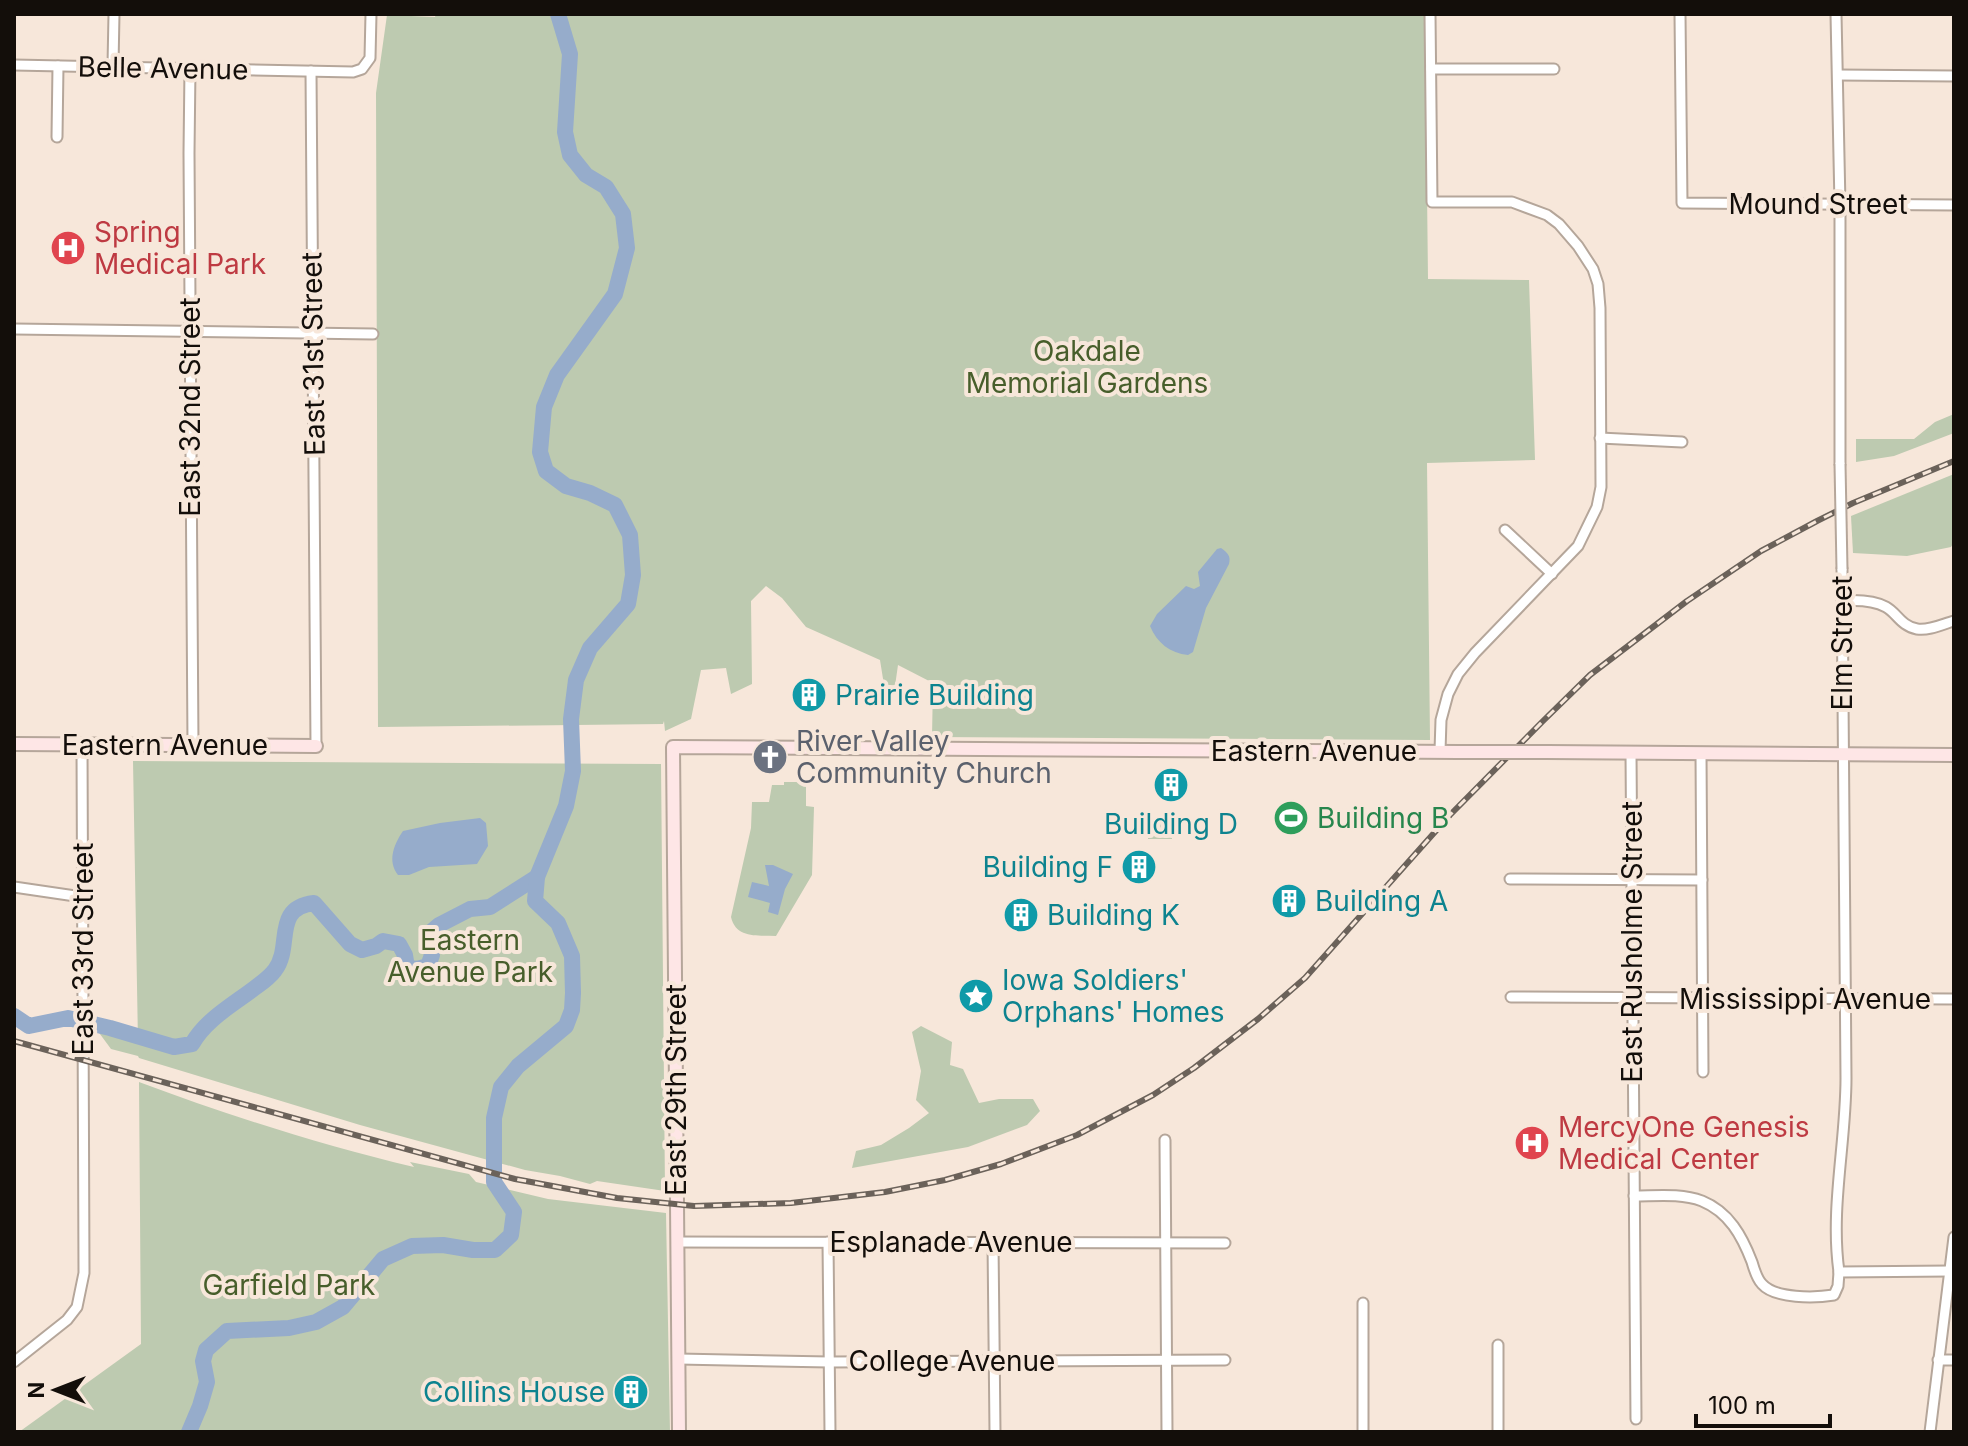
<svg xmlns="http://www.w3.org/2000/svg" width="1968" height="1446" viewBox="0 0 1968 1446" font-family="Inter,sans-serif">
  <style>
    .green { fill: #bdcab0 }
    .water { fill: #96accb }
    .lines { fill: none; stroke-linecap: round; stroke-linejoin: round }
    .river { stroke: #96accb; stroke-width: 16 }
    .street-casing { stroke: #b5a69a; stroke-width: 13 }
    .secondary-casing { stroke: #b5a69a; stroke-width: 16 }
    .street { stroke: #fff; stroke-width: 9 }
    .secondary { stroke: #fee6e6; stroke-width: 12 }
    .rail-casing { stroke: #6b625a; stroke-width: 6 }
    .rail { stroke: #f7e7da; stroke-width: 3; stroke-dasharray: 9; stroke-linecap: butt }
    .street-bridge-casing { stroke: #b5a69a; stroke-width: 13; stroke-linecap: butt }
    .secondary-bridge-casing { stroke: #b5a69a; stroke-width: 16; stroke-linecap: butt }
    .street-bridge { stroke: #fff; stroke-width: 9 }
    .secondary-bridge { stroke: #fee6e6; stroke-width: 12 }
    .labels { text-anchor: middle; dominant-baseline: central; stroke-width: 8; stroke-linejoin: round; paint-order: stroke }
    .street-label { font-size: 28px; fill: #130e0a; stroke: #f7e7da }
    .health-label { font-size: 28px; fill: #be3a42; stroke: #f7e7da; text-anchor: start }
    .park-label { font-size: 28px; fill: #475e2b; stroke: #f7e7da }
    .culture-label { font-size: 28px; fill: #0d838f; stroke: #f7e7da; text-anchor: start }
    .worship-label { font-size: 28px; fill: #5b616d; stroke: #f7e7da; text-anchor: start }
    .leisure-label { font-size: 28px; fill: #27864d; stroke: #f7e7da; text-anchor: start }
  </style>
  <rect width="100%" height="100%" fill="#f7e7da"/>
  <g class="green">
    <path d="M436,14H1425L1428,279L1529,280L1535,460L1427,463L1430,740L932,737L933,683L898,665L895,686L884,685L880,660L806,627L782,598L766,586L751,601L752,684L731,694L726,668L701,670L691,719L665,731L664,721L663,724L378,727L376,93L387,15L435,17Z"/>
    <path d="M1954,414V433L1894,456L1856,462V439H1914L1935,422Z"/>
    <path d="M1954,474V542L1951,547L1907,556L1853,553L1851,516Z"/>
    <path d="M133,761L661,764L665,1191L597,1181L590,1184L560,1176L525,1170L360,1125L139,1058L138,1056L111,1049L97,1030L138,1042Z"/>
    <path d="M784,782H802V785H806V806L814,807L812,875L776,936C758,935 736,939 731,917L751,828L752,802H769L772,785H784Z"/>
    <rect x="1148" y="818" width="24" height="21"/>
    <path d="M921,1026L952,1042L950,1065L963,1069L979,1103L999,1099H1033L1040,1111L1027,1125L968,1147L852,1168L856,1151L881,1145L909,1128L929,1113L916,1100L921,1071L912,1032Z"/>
    <path d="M139,1082C227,1115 322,1145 414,1167L410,1162L469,1174L476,1182L548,1199L666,1213L670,1432H19L141,1344Z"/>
  </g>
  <g class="water">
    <path d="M1221,548C1228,553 1231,556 1229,564L1206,608L1193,652L1188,655C1170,653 1157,643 1150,626L1157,614L1186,586L1194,589L1200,586L1198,572L1217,549Z"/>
    <path d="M480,818L486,823L488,846L477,864L429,867L409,875H398C387,861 394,844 403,831L440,823Z"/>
    <path d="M765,865H773L793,874L785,889L778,915L768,912L770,903L748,897L752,882L769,886Z"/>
  </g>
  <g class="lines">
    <g class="river">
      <path d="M14,1016L29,1026L68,1018L110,1028L174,1047L192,1044C206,1019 234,1004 256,987C263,982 270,977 275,970C293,946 272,908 314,903L350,944L362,950L376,946L383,941L399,944L405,955L407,967L417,969L428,966L432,955L429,944L432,931L439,925L470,909L490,907L537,877"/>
      <path d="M189,1432L200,1406L207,1382L203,1361L206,1350L227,1331L289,1328L316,1322L343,1307L383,1259L412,1246L443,1245L473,1250H495L511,1235L514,1212L494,1182V1118L501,1087L518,1066L566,1026L572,1010L573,993L572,956L558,923L535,901L537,877L566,806L573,771L571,719L576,680L590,648L628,604L633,575L630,535L615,505L590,493L566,486L546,471L540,452L544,407L557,375L615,294L627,248L623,214L606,187L586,175L570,155L565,132L570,54L558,14"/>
    </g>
    <defs>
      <g id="street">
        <path d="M1430,14L1432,202H1512L1547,215L1559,224L1578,246L1593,269L1598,284L1600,308L1601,487L1597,507L1578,546L1475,653L1458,674L1448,694L1441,720L1440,751"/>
        <path d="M1680,14L1682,203L1954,205"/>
        <path d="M1836,14L1840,205V464"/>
        <path d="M14,65L353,72L362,69L370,58L371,14"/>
        <path d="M113,65L114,14"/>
        <path d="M190,68L189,153L193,745"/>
        <path d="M1431,69H1554"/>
        <path d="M311,71L316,746"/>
        <path d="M1838,75L1954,76"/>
        <path d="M57,137L58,66"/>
        <path d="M14,329L373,334"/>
        <path d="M1600,438L1682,442"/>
        <path d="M1505,530L1552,574"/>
        <path d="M1842,601C1856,600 1873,600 1886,607C1897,613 1901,626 1917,629C1929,631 1943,624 1954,621"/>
        <path d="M1631,753L1636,1419"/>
        <path d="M1701,753L1703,1072"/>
        <path d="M1510,879L1702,880"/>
        <path d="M14,887L82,897"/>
        <path d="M1511,997L1954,999"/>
        <path d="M1165,1140L1167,1432"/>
        <path d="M1634,1196C1656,1196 1681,1193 1702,1201C1729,1212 1742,1236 1752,1262C1754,1269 1757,1279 1762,1284C1775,1299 1815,1298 1834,1295L1838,1286L1839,1272L1950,1271"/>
        <path d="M678,1242L1225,1243"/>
        <path d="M828,1242L830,1432"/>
        <path d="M993,1242L995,1432"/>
        <path d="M1839,1272C1830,1208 1846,1143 1846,1078C1846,909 1843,739 1842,569"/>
        <path d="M679,1359L829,1362L1225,1360"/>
        <path d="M1938,1360H1954"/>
        <path d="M14,1362L67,1320L77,1307L84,1273L82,745"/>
        <path d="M1363,1432V1303"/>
        <path d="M1498,1432V1345"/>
        <path d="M1930,1432L1954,1237"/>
      </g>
      <g id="secondary">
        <path d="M14,744L316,746"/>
        <path d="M1547,752L1954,755"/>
        <path d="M679,1432L673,747L1458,752"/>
      </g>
    </defs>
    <use href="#street" class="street-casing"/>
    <use href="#secondary" class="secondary-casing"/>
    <use href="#street" class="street"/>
    <use href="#secondary" class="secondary"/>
    <defs>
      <path id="rail" d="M14,1041L515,1179L617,1198L694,1206L791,1203L885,1192L945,1180L1001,1164L1077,1135L1153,1095L1194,1068L1258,1019L1305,978L1450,815L1543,721L1590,675L1687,601L1761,551L1817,521L1853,503L1954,461"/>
    </defs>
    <use href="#rail" class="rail-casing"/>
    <use href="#rail" class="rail"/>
    <defs>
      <path id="street-bridge" d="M1840,464L1842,569"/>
      <path id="secondary-bridge" d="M1458,752H1547"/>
    </defs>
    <use href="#street-bridge" class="street-bridge-casing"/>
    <use href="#secondary-bridge" class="secondary-bridge-casing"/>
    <use href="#street-bridge" class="street-bridge"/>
    <use href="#secondary-bridge" class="secondary-bridge"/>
  </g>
  <defs>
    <symbol id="hospital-disc" viewBox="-11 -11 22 22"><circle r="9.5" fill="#e0444e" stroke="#f7e7da"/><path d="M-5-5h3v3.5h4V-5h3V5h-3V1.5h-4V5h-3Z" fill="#fff"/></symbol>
    <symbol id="building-disc" viewBox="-11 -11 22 22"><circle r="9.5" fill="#0f9aa8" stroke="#f7e7da"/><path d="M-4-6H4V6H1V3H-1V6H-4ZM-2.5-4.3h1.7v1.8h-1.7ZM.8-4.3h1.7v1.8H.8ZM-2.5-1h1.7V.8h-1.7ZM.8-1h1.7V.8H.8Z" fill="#fff"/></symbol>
    <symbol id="church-disc" viewBox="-11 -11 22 22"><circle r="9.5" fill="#6b7280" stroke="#f7e7da"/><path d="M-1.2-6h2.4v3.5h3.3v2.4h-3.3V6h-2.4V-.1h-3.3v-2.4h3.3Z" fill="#fff"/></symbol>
    <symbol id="stadium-disc" viewBox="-11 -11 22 22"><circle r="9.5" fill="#2e9e5b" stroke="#f7e7da"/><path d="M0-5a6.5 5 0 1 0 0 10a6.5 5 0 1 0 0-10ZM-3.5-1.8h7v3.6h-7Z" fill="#fff"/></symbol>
    <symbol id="sight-disc" viewBox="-11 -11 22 22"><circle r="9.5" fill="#0f9aa8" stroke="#f7e7da"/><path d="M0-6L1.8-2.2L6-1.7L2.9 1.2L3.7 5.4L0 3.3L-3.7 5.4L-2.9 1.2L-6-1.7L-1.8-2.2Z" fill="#fff"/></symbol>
  </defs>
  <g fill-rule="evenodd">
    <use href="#hospital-disc" x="48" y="228" width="40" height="40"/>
    <use href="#building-disc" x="789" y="675" width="40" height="40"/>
    <use href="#church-disc" x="750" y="737" width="40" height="40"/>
    <use href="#building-disc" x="1151" y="765" width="40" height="40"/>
    <use href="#stadium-disc" x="1271" y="798" width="40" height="40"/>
    <use href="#building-disc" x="1119" y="847" width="40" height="40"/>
    <use href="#building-disc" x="1269" y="881" width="40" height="40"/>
    <use href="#building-disc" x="1001" y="895" width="40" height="40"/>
    <use href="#sight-disc" x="956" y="976" width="40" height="40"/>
    <use href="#hospital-disc" x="1512" y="1123" width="40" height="40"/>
    <use href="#building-disc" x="611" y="1372" width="40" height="40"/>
  </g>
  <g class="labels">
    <g class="street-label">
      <text transform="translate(163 68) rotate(1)">Belle Avenue</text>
      <text x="1818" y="204">Mound Street</text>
      <text transform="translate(313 354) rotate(-91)">East 31st Street</text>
      <text transform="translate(190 407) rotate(-90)">East 32nd Street</text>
      <text transform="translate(1842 643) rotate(-90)">Elm Street</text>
      <text x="165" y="745">Eastern Avenue</text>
      <text x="1314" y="751">Eastern Avenue</text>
      <text transform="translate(1632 942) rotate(-90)">East Rusholme Street</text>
      <text transform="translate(83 949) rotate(-90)">East 33rd Street</text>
      <text x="1805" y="999">Mississippi Avenue</text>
      <text transform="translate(676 1090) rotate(-90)">East 29th Street</text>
      <text x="951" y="1242">Esplanade Avenue</text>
      <text x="952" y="1361">College Avenue</text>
    </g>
    <g class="health-label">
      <text x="94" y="232">Spring<tspan x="94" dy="32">Medical Park</tspan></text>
      <text x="1558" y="1127">MercyOne Genesis<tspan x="1558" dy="32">Medical Center</tspan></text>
    </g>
    <g class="park-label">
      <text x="1087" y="351">Oakdale<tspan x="1087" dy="32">Memorial Gardens</tspan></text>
      <text x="470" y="940">Eastern<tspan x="470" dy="32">Avenue Park</tspan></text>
      <text x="289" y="1285">Garfield Park</text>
    </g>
    <g class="culture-label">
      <text x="835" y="695">Prairie Building</text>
      <text x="1171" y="824" text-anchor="middle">Building D</text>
      <text x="1113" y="867" text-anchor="end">Building F</text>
      <text x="1315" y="901">Building A</text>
      <text x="1047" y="915">Building K</text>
      <text x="1002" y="980">Iowa Soldiers'<tspan x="1002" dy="32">Orphans' Homes</tspan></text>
      <text x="605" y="1392" text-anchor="end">Collins House</text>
    </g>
    <g class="worship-label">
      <text x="796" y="741">River Valley<tspan x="796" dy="32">Community Church</tspan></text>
    </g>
    <g class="leisure-label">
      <text x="1317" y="818">Building B</text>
    </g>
  </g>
  <rect width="1968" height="1446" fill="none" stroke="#130e0a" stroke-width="32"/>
  <g transform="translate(56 1390) rotate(270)" stroke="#f7e7da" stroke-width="6" paint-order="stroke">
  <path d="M0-6L14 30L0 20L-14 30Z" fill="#130e0a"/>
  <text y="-12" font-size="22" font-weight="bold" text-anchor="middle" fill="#130e0a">N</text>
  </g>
  <path d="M1696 1414v12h134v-12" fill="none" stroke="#130e0a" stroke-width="4"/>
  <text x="1708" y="1414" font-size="24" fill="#130e0a" stroke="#f7e7da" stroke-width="6" paint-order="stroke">100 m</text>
</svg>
